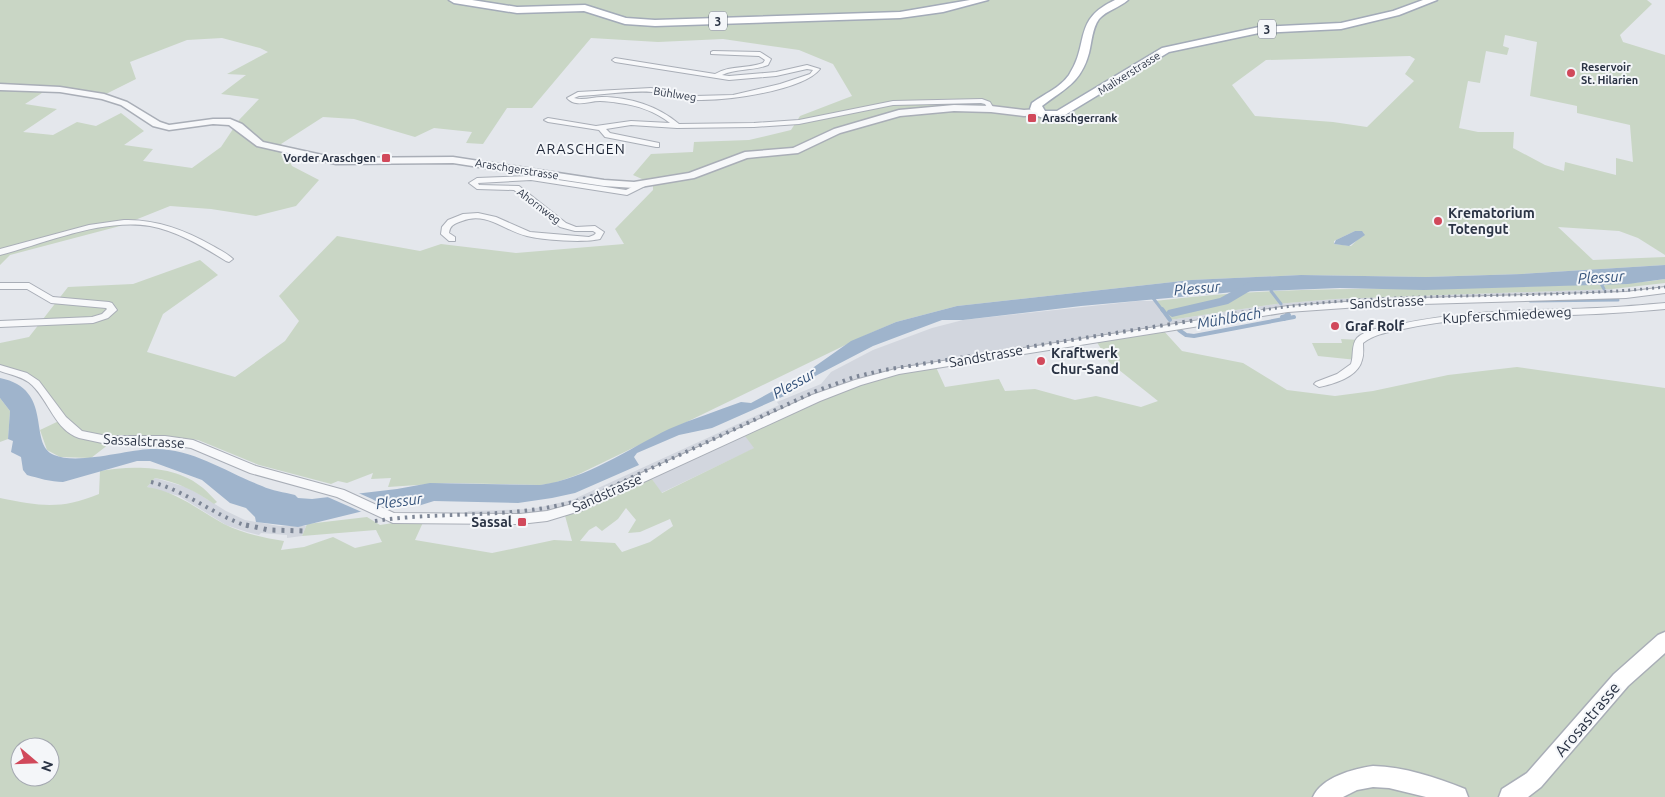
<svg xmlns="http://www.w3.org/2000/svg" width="1665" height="797" viewBox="0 0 1665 797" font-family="Ubuntu,sans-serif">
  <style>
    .built { fill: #d2d6de }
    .green { fill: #c9d6c5; fill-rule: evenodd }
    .water { fill: #9fb4cc }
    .pier { fill: #e4e7ec }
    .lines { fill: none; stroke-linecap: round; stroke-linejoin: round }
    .stream-far1 { stroke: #9fb4cc; stroke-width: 3 }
    .stream { stroke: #9fb4cc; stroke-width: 4 }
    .canal { fill: #9fb4cc; fill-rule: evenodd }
    .minor-casing { stroke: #a9aeb7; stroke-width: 2 }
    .tertiary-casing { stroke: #a9aeb7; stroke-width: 3 }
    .secondary-casing { stroke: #a9aeb7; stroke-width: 3 }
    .primary-casing { stroke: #a3abb8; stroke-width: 3 }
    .minor { fill: #f7f8fa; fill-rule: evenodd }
    .tertiary { fill: #f7f8fa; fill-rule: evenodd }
    .secondary { fill: #fff; fill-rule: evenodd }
    .primary { fill: #fff; fill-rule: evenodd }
    .rail-far2 { stroke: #7d8696; stroke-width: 3; stroke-dasharray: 2 4; stroke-linecap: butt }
    .rail-far1 { stroke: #7d8696; stroke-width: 4; stroke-dasharray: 2.5 5; stroke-linecap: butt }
    .rail { stroke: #7d8696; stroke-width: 5; stroke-dasharray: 3 6; stroke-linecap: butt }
    .poi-dot { fill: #d1495b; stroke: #f4f6f9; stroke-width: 2 }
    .labels { text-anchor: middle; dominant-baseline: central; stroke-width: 4; stroke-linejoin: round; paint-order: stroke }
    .far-poi-label { font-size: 11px; font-weight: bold; fill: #2b3445; stroke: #f4f6f9; text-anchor: start }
    .far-street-label { font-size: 11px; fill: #2b3445; stroke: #f4f6f9 }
    .shield { fill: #f4f6f9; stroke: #676e7b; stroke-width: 1 }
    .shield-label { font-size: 12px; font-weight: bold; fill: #2b3445 }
    .far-quarter-label { font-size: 14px; letter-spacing: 1px; fill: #1d2536; stroke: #f4f6f9 }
    .poi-label { font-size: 14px; font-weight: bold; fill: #2b3445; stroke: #f4f6f9; text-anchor: start }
    .street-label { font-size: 14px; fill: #2b3445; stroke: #f4f6f9 }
    .water-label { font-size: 15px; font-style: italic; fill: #34527a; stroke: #f4f6f9 }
    .near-street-label { font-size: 16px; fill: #2b3445; stroke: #f4f6f9 }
  </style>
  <rect width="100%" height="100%" fill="#e4e7ec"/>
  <g class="built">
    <path d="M1612,289L1618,295L1328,305L899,371L755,448L661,493L649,475L547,516H466L468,511L532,509L572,500L779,405L777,402L821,384L831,372L873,350L932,328L963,320L1138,301H1155L1170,320L1276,304L1335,299Z"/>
    <path d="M155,478L189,488L226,511L245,520L279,526H306L302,536L287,538V535L261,533L259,535L247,532L226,525L179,496L147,487Z"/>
  </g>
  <g class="green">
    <path d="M0,0H1647L1652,4L1620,35L1623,42L1665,55V255L1638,238L1619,231L1558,227L1593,260L1665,257V265L1522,274L1426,277L1301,275L1191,280L957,306L896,322L866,335L577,475L554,483L540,485L447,483L388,487L391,478L371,479L373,473L347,483L338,481L331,484L259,465L198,440L168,436L165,440L113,441L91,458L60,457L47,450L40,430L61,420L36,383L0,368V343L29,337L68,287L133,284L200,260L218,275L163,314L147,352L235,377L285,341L299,321L279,296L337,236L420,251L441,244L516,253L624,244L615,229L653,190V184L633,175L651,154L693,152L694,142L749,140L791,130L800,116L852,96L833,64L799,50L723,39L658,42L591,38L532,108H507L483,144L466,143L472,132L434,128L415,137L354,119L323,117L281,144L292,166L319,180L296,206L256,216L211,209L170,206L120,226L10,255L0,265ZM1505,35L1537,42L1530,96L1577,106V113L1630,125L1633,162L1616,158V175L1565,162L1564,171L1545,165L1513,148L1514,132H1478L1459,128L1468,81L1480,83L1486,51L1507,55L1509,48L1503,46ZM222,38L260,48L268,52L227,74L246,75L221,94L259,99L239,120L221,147L192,168L143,161L153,149L124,145L144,131L121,113L96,126L77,122L53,135L23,132L57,109L25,104L48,89L102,96L136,79L130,62L187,40ZM1410,56L1415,59L1405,74L1414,81L1367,127L1333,122L1255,116L1232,85L1266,60ZM1355,231L1364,233L1351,246L1334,244V241Z"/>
    <path d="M1665,279V283L1612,289L1335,299L1276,304L1170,320L1155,301C1283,284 1412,291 1540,286C1582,284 1624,286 1665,279Z"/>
    <path d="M1162,329L1182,351L1243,363L1287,390L1335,396L1373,391L1448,375L1517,367L1665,388V797H0V498C40,506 60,510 99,494L100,471C131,465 177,465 203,488C208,492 212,497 217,502L214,504C195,491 178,482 155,478L147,487C178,492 198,510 224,524C242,533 264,538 284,541L281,550L304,547L333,537L355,548L382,542L376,530L302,536L307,524L367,517L380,525L425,518L415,540L492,553L554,540L572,541L564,512L649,475L662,493L754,448L742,432L839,388L935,365L945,387L999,379L1005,391L1035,389L1075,400L1096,396L1141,407L1158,401L1109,362L1095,339ZM626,508L636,520L628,533L640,532L670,519L673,526L650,542L622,552L615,543L580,541L589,530L596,526L602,531L618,519ZM20,747H50V777H20Z"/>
    <path d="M1341,339L1361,340L1357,360L1318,356L1312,343H1342Z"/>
    <path d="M0,398L10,411L8,439L0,442Z"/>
  </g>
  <g class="water">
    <path d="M1355,231H1362L1365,235L1349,246L1334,244L1336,240Z"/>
    <path d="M1665,265V279L1628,284L1424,290L1340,288L1234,292L1081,306L963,320H942L873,346L798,385L791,393L712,428L679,435L637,453L634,457L639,465L575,493L552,498L518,503L434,501L418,506L392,504L298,527L256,522L255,517L246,508L230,503L202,480L150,461H137L63,482C51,482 38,478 27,475L23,470L21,457L11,452L13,441L8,439L10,411L0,398V378C55,389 27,444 54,455C78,465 125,450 151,449C191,447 226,472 262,486C272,491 284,492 295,495L298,498L312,499L397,489L430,483L540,485C586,479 628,449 669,429C692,419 717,411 741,402L751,403L804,374L851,341L896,322L957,306L1191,280L1301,275L1426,277L1522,274Z"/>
  </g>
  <path class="pier" d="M354,491L372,499L388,508L364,513L323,495Z"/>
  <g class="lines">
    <g class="stream-far1">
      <path d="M1599,280L1604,289"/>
      <path d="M1272,287L1271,291L1281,304"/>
      <path d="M1153,298L1163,311"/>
      <path d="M1530,301L1618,300"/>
    </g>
    <g class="stream">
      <path d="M1162,309L1170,320"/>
      <path d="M1284,319L1282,317L1289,315L1287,313"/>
      <path d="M1179,330L1186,335L1194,336L1294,317"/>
    </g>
    <path class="canal" d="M1251,281L1257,285L1255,288L1228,304L1172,317L1166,313L1168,310L1220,298Z"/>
    <defs>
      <g id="minor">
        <path d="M713,51L760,52L771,59L768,65C753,71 736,68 722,75L729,76L776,72L807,65L820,69C803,91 725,101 697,100C682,100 667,94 652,92C631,90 601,95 579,96L574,98C583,101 593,97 602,97C629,97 658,106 679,124L754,123L799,120L893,101L982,99L990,102L994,109L989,110L985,104L981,103L893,105L799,124L754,127L677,128L631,125L606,129L610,133L659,143V147H656L605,137L599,130L548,122L544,120L548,118L596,126L631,121L670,123C656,112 637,105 619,103C613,102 606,101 600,101C588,101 576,108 567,98L578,92L651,88L695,96L733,95L780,84L810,74L813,70L807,69L776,76L729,80L615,62L612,60L615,58L715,74C730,65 747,69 763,63L765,60L759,56L711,54V52Z"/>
        <path d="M531,176L626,190L640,183H646L647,185L627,195L531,180L478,183L479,185L519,186L566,223L576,227L595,226L604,232L600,239C584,243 543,240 527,236C505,231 486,211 462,221C454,224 450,225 449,233L455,237V241H449L441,234L442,227L448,220L463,214L478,213L496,217L530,232L589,237L594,235L596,233L593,231H575L560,227L514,190L477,189L469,183L477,178Z"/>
        <path d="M124,220C156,219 185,230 213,246C220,250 228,254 233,259L229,262L226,261C202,246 177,231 150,226C102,218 46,243 0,255V249L89,225Z"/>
        <path d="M0,283H29L53,297L109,302L112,303L117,310L108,318L93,323L0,327V321L92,317L102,314L107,309L106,308L51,303L27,289H0Z"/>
        <path d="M1665,287V293L1626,298L1388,305L1288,312L899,374L861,385L820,401L583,510L547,521L520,524L393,523L337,497L250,473L191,448L165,444H107L79,438C55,430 49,401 32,385C24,377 11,375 0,371V365L27,373L39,381L66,417L82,431L107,436H165L193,440L256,466L344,490L394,513L520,514L547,511L576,503L812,395L855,380L899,368L1288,306L1388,299L1626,292Z"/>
        <path d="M1665,303V309C1642,311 1619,313 1596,314C1531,317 1467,315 1403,329C1389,332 1374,334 1363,343C1363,349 1364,354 1362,360C1358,377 1334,384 1319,387L1314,384L1316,382L1337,374L1351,364C1354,356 1351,345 1357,338C1366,329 1384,327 1396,325C1463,310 1529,311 1597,308C1620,307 1642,305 1665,303Z"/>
      </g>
      <path id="tertiary" d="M0,84L60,87L104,94L127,102L160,122L169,125L213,119H230L242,124L263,142L336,158L453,157L604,180L634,182L689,173L745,152L793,148L834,129L899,110L954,105L991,106L1024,110L1039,109L1043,112L1039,115L1024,116L991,112L954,111L900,116L840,133L798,153L747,158L694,178L634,188L604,186L453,163L336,164L257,146L229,125L213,124L169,130L153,126L121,105L102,99L60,92L0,90Z"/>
      <g id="secondary">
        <path d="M1665,632V653L1628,686L1541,787L1528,797H1499L1502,789L1527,773L1614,674L1658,635Z"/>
        <path d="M1373,766C1405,767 1435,777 1465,789L1468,797H1426L1389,788L1373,787L1357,790L1343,797H1313C1322,777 1353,769 1373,766Z"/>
      </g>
      <g id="primary">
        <path d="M449,0H472L517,7L585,5L626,18L655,20L900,12L970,0H988L943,12L900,18L655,26L625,24L584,11L517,13L454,3Z"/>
        <path d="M1115,0H1128C1119,8 1107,10 1099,19C1092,29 1092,41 1089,53C1081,83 1064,89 1042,106L1045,111H1057L1162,48L1259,27L1341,23L1393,11L1423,0H1437L1399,15L1341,29L1259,33L1169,52L1065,115C1052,120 1039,121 1030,109L1032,103C1044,94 1060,88 1069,75C1090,43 1072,20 1115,0Z"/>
      </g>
    </defs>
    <use href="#minor" class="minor-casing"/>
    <use href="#tertiary" class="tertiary-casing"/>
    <use href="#secondary" class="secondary-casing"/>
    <use href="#primary" class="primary-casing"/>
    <use href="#minor" class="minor"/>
    <use href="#tertiary" class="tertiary"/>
    <use href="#secondary" class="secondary"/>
    <use href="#primary" class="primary"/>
    <path class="rail-far2" d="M1257,311C1392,289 1529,301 1665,287"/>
    <g class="rail-far1">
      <path d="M151,482C188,491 215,517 251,527"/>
      <path d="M375,521C448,510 522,521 592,496L816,391L854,377L884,370L1265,309"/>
    </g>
    <path class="rail" d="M246,525L269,530L304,531"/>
  </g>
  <g class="poi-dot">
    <circle cx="1571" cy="73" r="5"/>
    <rect x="1027" y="113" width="10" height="10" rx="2.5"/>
    <rect x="381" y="153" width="10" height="10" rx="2.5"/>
    <circle cx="1438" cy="221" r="5"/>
    <circle cx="1335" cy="326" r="5"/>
    <circle cx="1041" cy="361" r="5"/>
    <rect x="517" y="517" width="10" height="10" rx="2.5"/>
  </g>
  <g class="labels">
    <g class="far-poi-label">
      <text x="1581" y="67">Reservoir<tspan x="1581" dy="13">St. Hilarien</tspan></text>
      <text x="1042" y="118">Araschgerrank</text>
      <text x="376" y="158" text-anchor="end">Vorder Araschgen</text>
    </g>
    <g class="far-street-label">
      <text transform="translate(1129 73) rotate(-32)">Malixerstrasse</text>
      <text transform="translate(675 94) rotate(9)">Bühlweg</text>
      <text transform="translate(517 169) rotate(9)">Araschgerstrasse</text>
      <text transform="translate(539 206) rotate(37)">Ahornweg</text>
    </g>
    <g class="shield">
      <rect x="709" y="11.5" width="18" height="19" rx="4"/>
      <rect x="1258" y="19.5" width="18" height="19" rx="4"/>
    </g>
    <g class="shield-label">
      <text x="718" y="21">3</text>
      <text x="1267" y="29">3</text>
    </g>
    <g class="far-quarter-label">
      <text x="581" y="149">ARASCHGEN</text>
    </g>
    <g class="poi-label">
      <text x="1448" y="213">Krematorium<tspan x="1448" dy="16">Totengut</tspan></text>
      <text x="1345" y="326">Graf Rolf</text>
      <text x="1051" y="353">Kraftwerk<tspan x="1051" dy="16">Chur-Sand</tspan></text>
      <text x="512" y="522" text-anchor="end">Sassal</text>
    </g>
    <g class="street-label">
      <text transform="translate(1387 302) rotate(-3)">Sandstrasse</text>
      <text transform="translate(1507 315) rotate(-3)">Kupferschmiedeweg</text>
      <text transform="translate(986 356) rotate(-10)">Sandstrasse</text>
      <text transform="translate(144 441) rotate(3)">Sassalstrasse</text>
      <text transform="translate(607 493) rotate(-24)">Sandstrasse</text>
    </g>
    <g class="water-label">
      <text transform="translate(1601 277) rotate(-3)">Plessur</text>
      <text transform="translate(1197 288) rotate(-5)">Plessur</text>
      <text transform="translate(1229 318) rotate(-10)">Mühlbach</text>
      <text transform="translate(794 383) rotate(-29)">Plessur</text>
      <text transform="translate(399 501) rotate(-7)">Plessur</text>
    </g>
    <g class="near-street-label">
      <text transform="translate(1587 719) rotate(-50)">Arosastrasse</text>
    </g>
  </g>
  <g transform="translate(35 762) rotate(109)"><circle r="24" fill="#f4f6f9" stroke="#a4a8b1"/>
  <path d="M0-4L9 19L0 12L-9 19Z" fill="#d1495b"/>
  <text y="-8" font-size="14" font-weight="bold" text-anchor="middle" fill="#2b3445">N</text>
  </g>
</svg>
